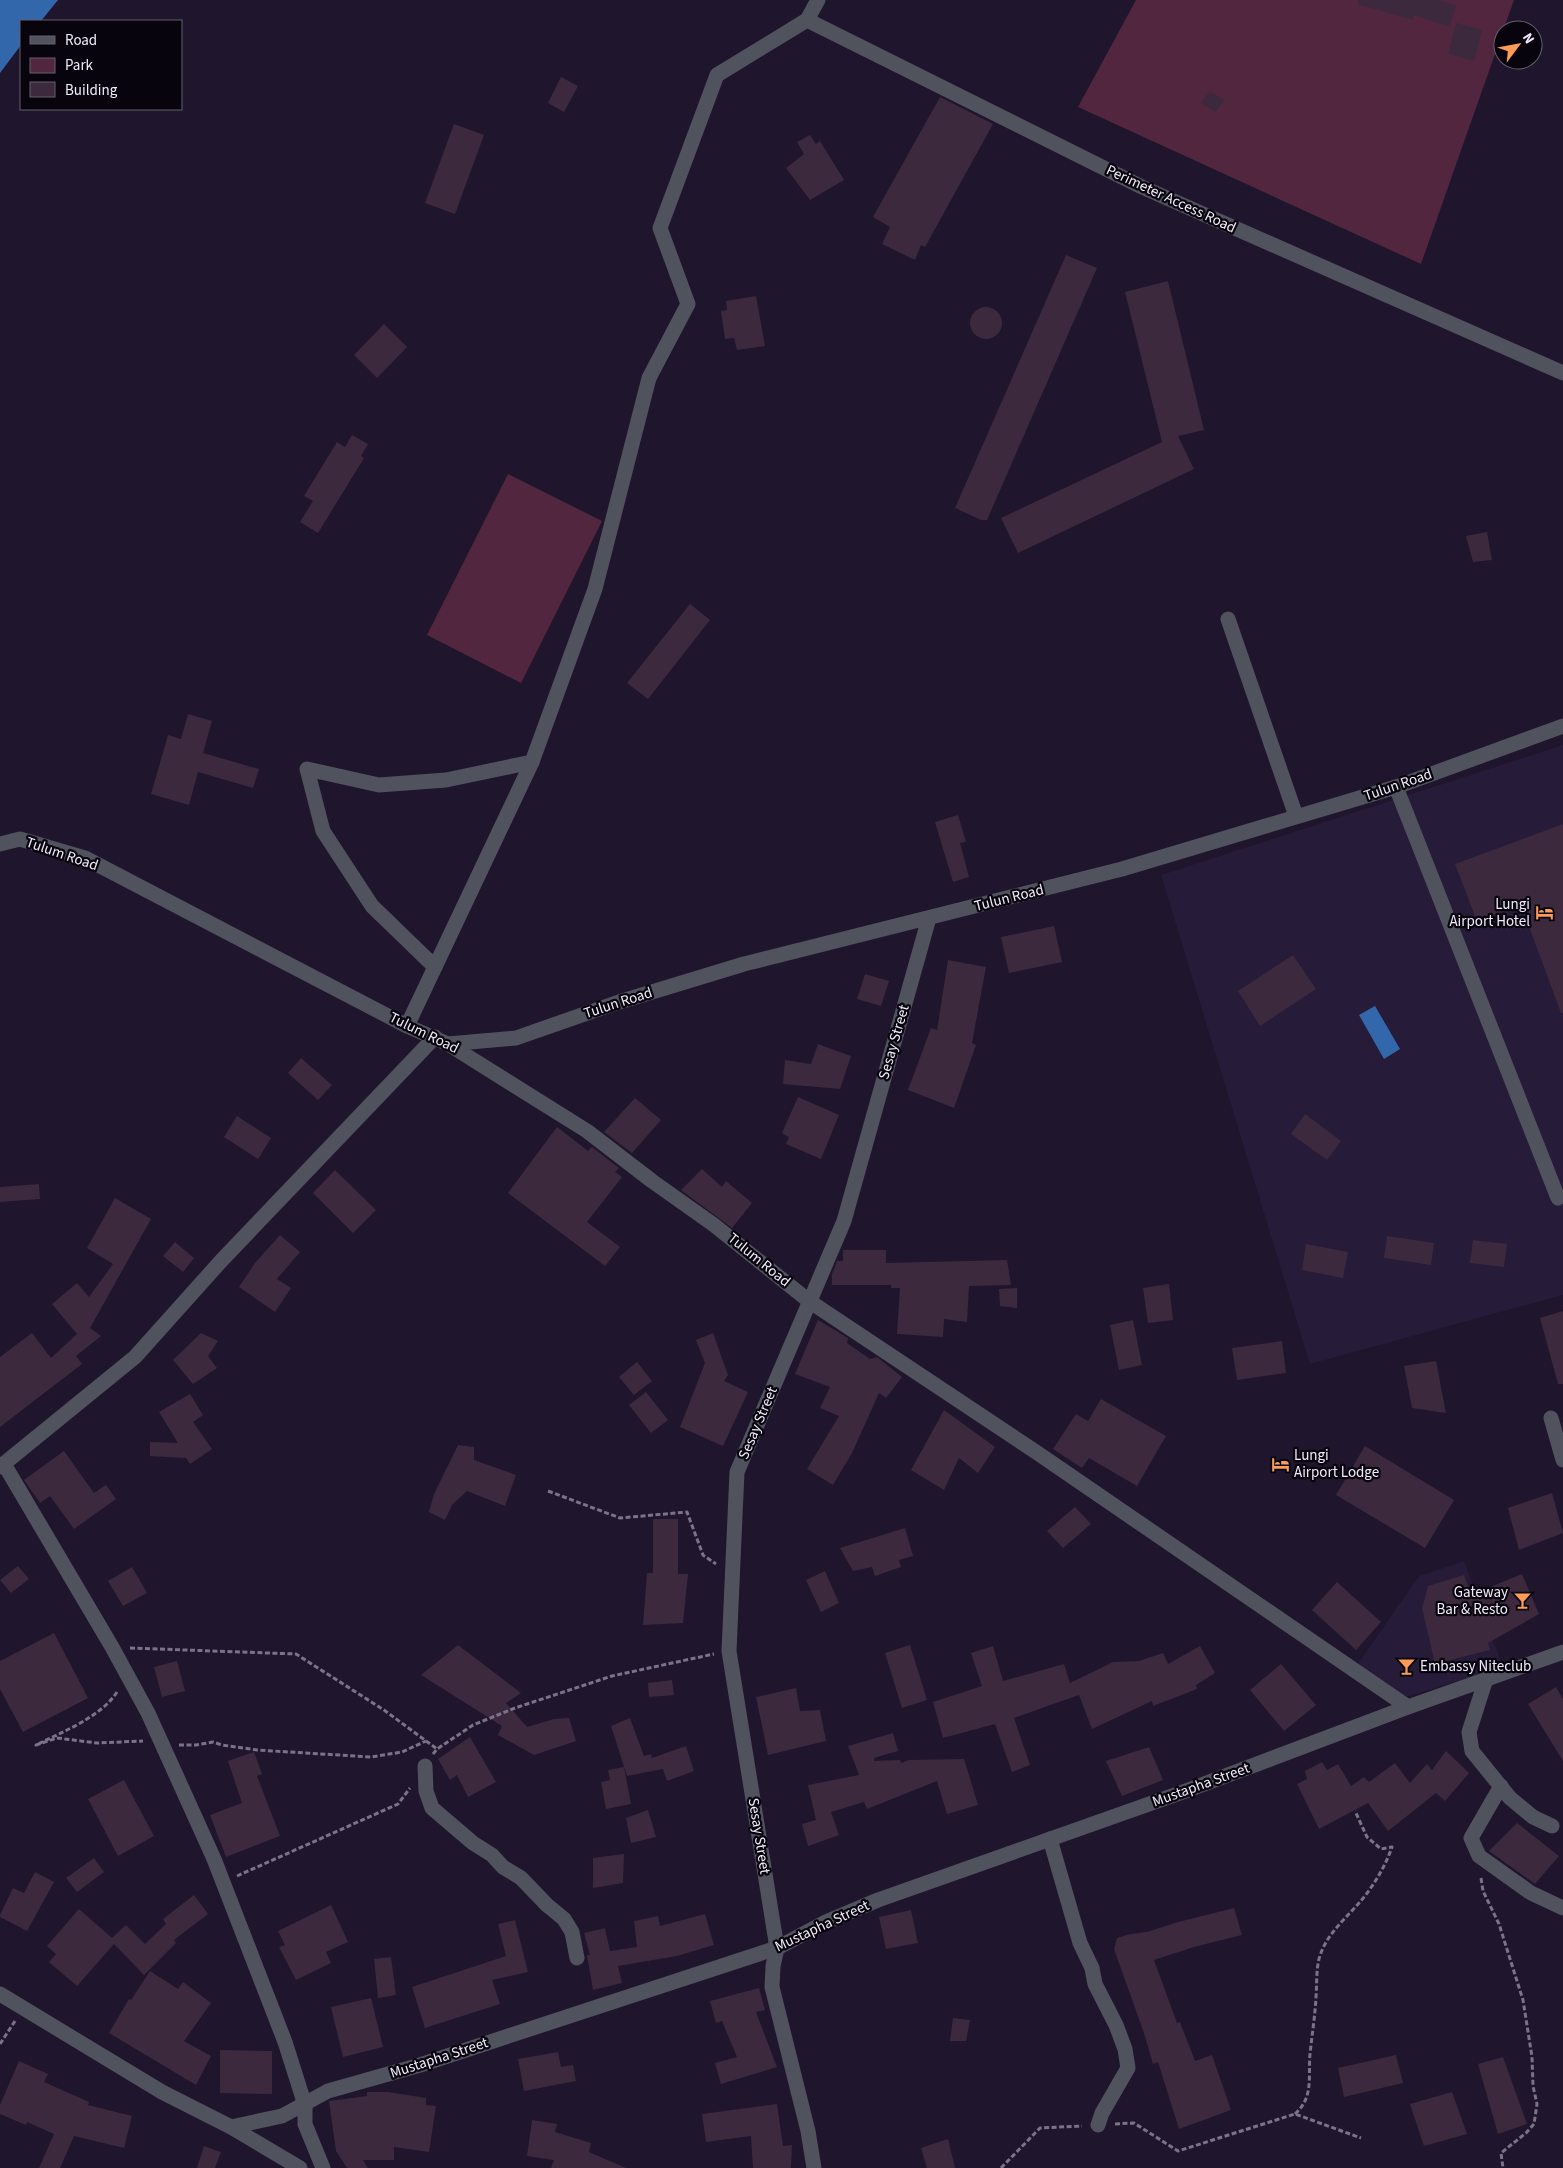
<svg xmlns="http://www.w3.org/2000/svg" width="1563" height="2168" viewBox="0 0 1563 2168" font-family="'Source Sans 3',sans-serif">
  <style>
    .built { fill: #261b38 }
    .green { fill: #532640 }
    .water { fill: #3267ac }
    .building { fill: #3c293e }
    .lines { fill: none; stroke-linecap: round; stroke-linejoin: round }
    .path { stroke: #7b7387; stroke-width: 3; stroke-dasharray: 5 2.5; stroke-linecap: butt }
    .minor { stroke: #50525e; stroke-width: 15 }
    .labels { text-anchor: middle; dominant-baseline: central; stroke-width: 4.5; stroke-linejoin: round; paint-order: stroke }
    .street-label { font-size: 15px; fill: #f1ecfc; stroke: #07040d }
    .poi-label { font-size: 15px; fill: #f1ecfc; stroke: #07040d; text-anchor: end }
  </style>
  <rect width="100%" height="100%" fill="#1f152c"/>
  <g class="built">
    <path d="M1563,745V1295L1310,1364L1161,875Z"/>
    <path d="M1464,1561L1503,1667L1406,1697L1357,1665L1419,1576Z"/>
  </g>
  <g class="green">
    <path d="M1136,0H1514L1421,264L1078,107Z"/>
    <path d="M508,474L602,521L521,683L427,635Z"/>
  </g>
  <g class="water">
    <path d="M0,0H58L41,21H21V45L0,73Z"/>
    <path d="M1375,1006L1400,1049L1384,1059L1359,1015Z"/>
  </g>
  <g class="building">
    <path d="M1358,0H1439L1456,6L1449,27L1414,15L1413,20L1358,4Z"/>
    <path d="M1456,23L1482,30L1474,61L1448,54Z"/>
    <path d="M561,77L578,86L564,112L548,103Z"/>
    <path d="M1210,91L1224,100L1216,112L1201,103Z"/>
    <path d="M940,97L993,124L925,247L921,245L915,260L882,244L890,227L873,217Z"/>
    <path d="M454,124L484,135L455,214L425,203Z"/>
    <path d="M810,135L816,144L820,141L844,180L810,200L786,168L804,154L797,142Z"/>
    <path d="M1066,255L1097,268L987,520H981L955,508Z"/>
    <path d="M1168,281L1204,430L1178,436L1194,469L1018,553L1001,518L1162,442L1125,292Z"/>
    <path d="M756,296L765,346L737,350L734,338L725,339L721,311L727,310L726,301Z"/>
    <circle cx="986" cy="323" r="16"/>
    <path d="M384,324L407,347L377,378L354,355Z"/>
    <path d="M352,435L368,444L361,456L364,458L318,533L300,522L313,501L304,496L337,442L345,447Z"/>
    <path d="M1487,532L1492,560L1473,562L1466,536Z"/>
    <path d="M690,604L710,620L648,699L627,683Z"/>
    <path d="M188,714L212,721L203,753L259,769L253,788L198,772L189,805L151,794L168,735L181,739Z"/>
    <path d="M958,815L966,842L960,843L969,877L953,882L935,822Z"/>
    <path d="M1563,824V1013H1561L1521,905L1477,921L1455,864Z"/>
    <path d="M1054,926L1062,962L1009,973L1001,937Z"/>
    <path d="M1293,955L1316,989L1260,1026L1238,991Z"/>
    <path d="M948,960L986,967L972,1043L976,1045L954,1108L908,1090L931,1028L937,1030Z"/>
    <path d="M865,974L889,981L881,1006L857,999Z"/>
    <path d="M818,1044L851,1056L840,1089L783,1084L785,1060L811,1064Z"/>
    <path d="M301,1058L332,1085L318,1100L288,1073Z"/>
    <path d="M798,1097L839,1115L821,1159L786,1144L789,1137L782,1133Z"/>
    <path d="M635,1098L661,1120L632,1153L604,1132Z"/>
    <path d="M1305,1114L1341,1141L1327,1160L1291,1134Z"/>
    <path d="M237,1116L271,1138L258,1159L224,1137Z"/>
    <path d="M557,1127L588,1151L592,1147L619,1168L615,1172L622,1177L587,1222L620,1247L605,1266L508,1193Z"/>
    <path d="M702,1169L722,1187L726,1181L752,1203L732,1228L681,1190Z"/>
    <path d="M335,1170L376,1210L353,1233L313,1193Z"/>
    <path d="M39,1184L40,1199L0,1202V1187Z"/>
    <path d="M115,1198L151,1219L90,1328L101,1336L76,1356L82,1364L0,1427V1357L32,1333L51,1358L77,1334L52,1304L77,1283L89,1297L113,1264L87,1248Z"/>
    <path d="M280,1235L300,1252L277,1279L291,1288L275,1312L239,1287L255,1263Z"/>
    <path d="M1387,1236L1434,1243L1431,1265L1384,1258Z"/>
    <path d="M1473,1240L1507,1244L1504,1267L1470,1263Z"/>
    <path d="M175,1242L194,1258L183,1272L163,1256Z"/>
    <path d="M1306,1244L1348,1252L1343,1278L1302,1270Z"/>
    <path d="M843,1250H886V1263L1007,1260L1011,1285L969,1286L967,1322L944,1319L943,1337L897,1334L900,1288H891V1285H832V1274L837,1261H843Z"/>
    <path d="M1169,1284L1173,1320L1148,1323L1143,1288Z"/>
    <path d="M1017,1288V1308L1000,1306L999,1289Z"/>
    <path d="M1563,1311V1384H1558L1540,1318Z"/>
    <path d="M818,1320L848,1338L847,1343L870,1359L877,1357L902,1377L886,1398L879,1393L852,1453L833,1485L807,1469L839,1416L820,1408L830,1387L795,1374Z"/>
    <path d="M1133,1320L1142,1365L1119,1370L1110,1325Z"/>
    <path d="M201,1333L218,1341L208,1356L217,1368L193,1384L173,1360Z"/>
    <path d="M713,1333L728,1375L724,1381L748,1392L723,1446L680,1427L705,1363L696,1340Z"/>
    <path d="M1282,1341L1286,1373L1237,1380L1232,1348Z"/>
    <path d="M1436,1361L1446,1413L1412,1408L1404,1366Z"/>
    <path d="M637,1362L652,1381L634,1395L619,1377Z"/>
    <path d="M646,1392L668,1420L651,1433L629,1405Z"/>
    <path d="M190,1394L203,1415L193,1422L212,1449L190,1464L186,1458L150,1456V1442L178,1443L159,1412Z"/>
    <path d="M1101,1399L1166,1436L1137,1486L1089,1458L1082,1468L1053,1449L1076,1414L1088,1421Z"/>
    <path d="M944,1410L995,1447L978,1473L959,1458L944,1490L911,1470Z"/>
    <path d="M458,1445L474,1447V1460L516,1475L505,1506L467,1491L452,1505L445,1520L429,1512L434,1494Z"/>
    <path d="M1365,1446L1454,1500L1425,1548L1336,1495Z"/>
    <path d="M64,1451L94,1493L106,1485L116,1499L74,1529L50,1496L40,1503L24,1480Z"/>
    <path d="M1552,1493L1563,1533L1519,1550L1508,1508Z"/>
    <path d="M1075,1507L1091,1524L1063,1548L1047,1531Z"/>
    <path d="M653,1519H678V1574H688L683,1623L643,1625L647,1573H653Z"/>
    <path d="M905,1528L913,1556L899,1560L901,1567L875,1576L872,1567L853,1571L840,1548Z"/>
    <path d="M18,1566L29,1579L11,1593L0,1580Z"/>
    <path d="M132,1567L147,1593L123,1606L108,1581Z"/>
    <path d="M825,1571L839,1603L821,1612L806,1580Z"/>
    <path d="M1522,1574L1539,1614L1488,1643L1490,1650L1435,1664L1422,1608L1428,1586L1464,1575L1471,1595Z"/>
    <path d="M1337,1582L1381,1622L1356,1650L1312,1610Z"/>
    <path d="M54,1633L88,1698L23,1732L0,1689V1661Z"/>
    <path d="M458,1645L521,1693L506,1703L527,1727L554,1719L569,1718L576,1741L534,1755L498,1735L502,1726L421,1675Z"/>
    <path d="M910,1645L927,1700L902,1708L885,1653Z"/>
    <path d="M993,1646L1003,1681L1064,1664L1070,1683L1113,1662L1139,1661L1163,1653L1168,1664L1200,1646L1215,1673L1196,1685L1197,1689L1153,1706L1152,1701L1092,1729L1079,1695L1014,1718L1030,1765L1012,1772L995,1724L943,1738L933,1702L982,1686L971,1653Z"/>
    <path d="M177,1661L185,1691L162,1697L154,1667Z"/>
    <path d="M1281,1664L1316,1705L1284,1731L1250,1690Z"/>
    <path d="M672,1680L674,1695L649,1697L648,1683Z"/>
    <path d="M1556,1687L1563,1699V1761L1528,1704Z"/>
    <path d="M796,1688L800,1711L820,1710L826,1741L768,1755L756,1697Z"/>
    <path d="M630,1718L644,1756L651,1754L652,1758L686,1746L694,1771L667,1781L663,1769L627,1776L611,1726Z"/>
    <path d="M893,1733L898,1751L874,1758V1761L900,1760L901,1763L909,1760L964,1759L978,1805L947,1814L937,1781L867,1809L864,1802L831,1812L839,1835L808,1846L802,1824L816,1820L808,1785L859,1775L848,1746Z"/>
    <path d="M470,1737L496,1782L468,1797L457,1775L450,1780L438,1759Z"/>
    <path d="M1149,1747L1163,1780L1122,1796L1106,1761Z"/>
    <path d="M1446,1751L1469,1773L1445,1801L1436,1793L1388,1831L1368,1803L1319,1829L1297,1784L1307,1779L1305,1771L1322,1762L1327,1770L1338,1764L1351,1786L1364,1777L1369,1782L1395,1763L1410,1783L1427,1764L1432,1770Z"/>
    <path d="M254,1752L262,1774L257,1776L280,1836L226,1857L210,1815L242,1803L228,1761Z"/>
    <path d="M624,1767L631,1804L606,1809L601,1782L610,1780L608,1770Z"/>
    <path d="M124,1780L154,1836L118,1856L88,1799Z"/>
    <path d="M648,1810L656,1837L631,1843L626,1818Z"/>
    <path d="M1517,1823L1559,1856L1535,1884L1489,1851Z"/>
    <path d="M624,1854L623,1883L593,1888V1858Z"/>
    <path d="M94,1858L104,1872L77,1892L66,1878Z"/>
    <path d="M35,1872L54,1882L27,1931L0,1917V1915L13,1888L24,1893Z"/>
    <path d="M194,1895L208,1914L174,1940L176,1943L144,1975L114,1944L77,1986L49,1962L56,1954L47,1946L79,1909L112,1938L126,1925L145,1944L166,1924L163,1919Z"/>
    <path d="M331,1905L348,1942L326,1952L331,1963L296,1980L279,1947L285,1945L278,1931Z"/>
    <path d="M1234,1908L1242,1935L1194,1947L1154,1960L1177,2023L1180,2022L1195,2061L1212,2055L1231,2110L1179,2129L1158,2062L1153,2064L1144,2033L1114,1949L1117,1938L1130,1934L1147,1932L1178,1922Z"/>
    <path d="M911,1910L918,1943L886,1949L879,1917Z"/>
    <path d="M705,1914L714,1945L677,1956L618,1966L622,1983L593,1990L587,1955H590L584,1933L605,1928L610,1951L637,1947L634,1921L658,1916L660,1926Z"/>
    <path d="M515,1920L528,1972L492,1980L500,2004L425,2028L412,1987L506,1956L498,1924Z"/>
    <path d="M391,1957L396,1995L378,1998L374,1959Z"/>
    <path d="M150,1971L178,1989L183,1982L211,2003L184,2041L211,2056L196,2085L109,2033L129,1999L131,2000Z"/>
    <path d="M759,1988L765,2010L756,2012L777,2067L721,2084L715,2063L737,2057L722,2021L716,2023L710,2001Z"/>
    <path d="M371,1998L383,2047L343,2057L331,2007Z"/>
    <path d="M953,2018L970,2020L966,2041H950Z"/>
    <path d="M220,2050L272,2051V2094L220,2093Z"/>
    <path d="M558,2052L561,2067L573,2065L576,2081L524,2091L518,2059Z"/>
    <path d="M1396,2055L1403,2083L1344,2097L1338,2068Z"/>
    <path d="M1503,2057L1527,2124L1498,2134L1478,2064Z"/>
    <path d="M19,2061L48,2074L44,2082L89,2102L88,2105L132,2116L124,2148L74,2136L60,2168H39L54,2134L27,2122L26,2125L0,2114V2105Z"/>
    <path d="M367,2092H388L426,2098V2105L436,2106L429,2152L394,2147V2160H363L368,2168H347L336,2151L329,2101L367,2096Z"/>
    <path d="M1452,2092L1467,2134L1424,2146L1410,2104Z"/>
    <path d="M777,2104L783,2146L792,2145L791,2168H753L751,2136L706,2142L702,2114Z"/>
    <path d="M532,2120L557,2124L555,2132L591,2143L589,2152L626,2168H551L554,2160L527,2156Z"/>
    <path d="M948,2139L955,2168H927L921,2148Z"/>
    <path d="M204,2146L221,2152L215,2168H197Z"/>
  </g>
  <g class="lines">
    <g class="path">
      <path d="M548,1491L620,1518L687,1512L703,1555L716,1564"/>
      <path d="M130,1648L296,1654L384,1710L437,1749"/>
      <path d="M117,1692C101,1717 62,1732 36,1745L57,1738L97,1743L143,1741"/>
      <path d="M179,1745H196L213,1742L222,1745L257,1750L371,1757L402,1752L426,1741"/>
      <path d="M433,1754L437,1749L473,1725L515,1708L612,1676L714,1654"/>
      <path d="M237,1876L398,1804L410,1788"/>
      <path d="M1481,1878L1483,1891L1499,1924L1523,2000L1532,2057L1533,2086L1537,2104L1534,2124L1526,2133L1501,2153L1503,2168"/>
      <path d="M0,2044L15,2021"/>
      <path d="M1295,2114C1314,2097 1308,2077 1310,2054C1312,2035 1315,2016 1316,1997C1317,1984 1316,1972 1319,1959C1325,1936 1344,1920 1359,1903C1373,1887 1385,1867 1392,1847L1381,1849L1367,1837L1355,1811"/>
      <path d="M1115,2124L1134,2123L1178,2151L1295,2114L1361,2138"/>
      <path d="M1001,2168L1040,2128L1082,2126"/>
    </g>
    <g class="minor">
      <path d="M818,0L807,20L1142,187L1563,373"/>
      <path d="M1228,619L1296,816"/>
      <path d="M1396,787L1558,1198"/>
      <path d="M0,844L20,839L85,858L407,1026L448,1044L587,1131L652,1181L714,1225L809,1301L1036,1452L1408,1707"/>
      <path d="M435,967L372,906L323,831L307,769L379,785L446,780L532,762"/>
      <path d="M407,1026L532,762L595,589L649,378L688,304L660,228L717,75L807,20"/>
      <path d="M448,1044L516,1038L619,1002L744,964L1122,869L1396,787L1563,726"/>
      <path d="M1551,1418L1563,1460"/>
      <path d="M4,1464L112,1647L148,1713L214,1859L285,2042L305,2105V2124L323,2168"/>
      <path d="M0,1467L135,1357L221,1261L435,1037"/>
      <path d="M1486,1679L1469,1732L1472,1751L1510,1798L1533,1817L1552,1826"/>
      <path d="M425,1766L426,1791L432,1808L473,1843L492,1855L503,1867L521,1878L547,1905L564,1919L572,1932L577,1958"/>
      <path d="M1501,1786L1471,1838L1479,1856L1531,1893L1563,1908"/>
      <path d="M1050,1839L1080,1943L1092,1968L1095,1984L1116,2025L1125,2049L1128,2068L1102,2113L1098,2125"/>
      <path d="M0,1994L162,2092L231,2127L300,2168"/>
      <path d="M231,2127L282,2116L328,2091L420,2065L777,1948L826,1922L878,1900L1183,1792L1408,1707L1563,1652"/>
      <path d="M814,2168L808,2131L772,1987L773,1966L777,1948L729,1651L737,1472L844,1221L929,918"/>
    </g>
  </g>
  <defs>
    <symbol id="hotel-bare" viewBox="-9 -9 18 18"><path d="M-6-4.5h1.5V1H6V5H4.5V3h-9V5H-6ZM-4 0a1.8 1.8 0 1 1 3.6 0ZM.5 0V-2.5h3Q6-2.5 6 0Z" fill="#fd9c56" stroke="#07040d" stroke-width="2.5" paint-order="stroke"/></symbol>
    <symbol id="bar-bare" viewBox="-9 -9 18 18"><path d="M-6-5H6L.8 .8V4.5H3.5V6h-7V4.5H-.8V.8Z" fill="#fd9c56" stroke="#07040d" stroke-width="2.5" paint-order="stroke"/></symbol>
  </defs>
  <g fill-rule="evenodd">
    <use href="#hotel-bare" x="1532" y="900" width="25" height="25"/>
    <use href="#hotel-bare" x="1268" y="1452" width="25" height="25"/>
    <use href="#bar-bare" x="1510" y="1588" width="25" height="25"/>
    <use href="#bar-bare" x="1394" y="1654" width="25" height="25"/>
  </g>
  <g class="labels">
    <g class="street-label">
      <text transform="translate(1171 199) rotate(25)">Perimeter Access Road</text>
      <text transform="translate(1398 785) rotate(-19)">Tulun Road</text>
      <text transform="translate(62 854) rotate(19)">Tulum Road</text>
      <text transform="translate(1009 898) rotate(-14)">Tulun Road</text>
      <text transform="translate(618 1003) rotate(-18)">Tulun Road</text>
      <text transform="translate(424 1033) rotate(26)">Tulum Road</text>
      <text transform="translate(894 1042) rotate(-74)">Sesay Street</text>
      <text transform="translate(759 1260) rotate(39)">Tulum Road</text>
      <text transform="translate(758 1423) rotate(-67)">Sesay Street</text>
      <text transform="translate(1201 1785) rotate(-20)">Mustapha Street</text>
      <text transform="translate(759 1836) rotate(81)">Sesay Street</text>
      <text transform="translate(822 1926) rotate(-25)">Mustapha Street</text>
      <text transform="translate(439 2058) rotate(-18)">Mustapha Street</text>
    </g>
    <g class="poi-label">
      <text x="1530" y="904">Lungi<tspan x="1530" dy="17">Airport Hotel</tspan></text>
      <text x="1294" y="1455" text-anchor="start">Lungi<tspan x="1294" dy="17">Airport Lodge</tspan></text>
      <text x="1508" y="1592">Gateway<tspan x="1508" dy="17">Bar &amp; Resto</tspan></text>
      <text x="1420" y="1666" text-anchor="start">Embassy Niteclub</text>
    </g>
  </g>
  <rect x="20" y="20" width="162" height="90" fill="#07040d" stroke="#65616d"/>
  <rect x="30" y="36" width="25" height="8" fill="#50525e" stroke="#65616d"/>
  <text x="65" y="45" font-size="15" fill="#f1ecfc">Road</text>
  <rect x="30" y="58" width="25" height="15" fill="#532640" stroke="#65616d"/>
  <text x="65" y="70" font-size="15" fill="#f1ecfc">Park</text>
  <rect x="30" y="82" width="25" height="15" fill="#3c293e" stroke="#65616d"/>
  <text x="65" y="95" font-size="15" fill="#f1ecfc">Building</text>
  <g transform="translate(1518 45) rotate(58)"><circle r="24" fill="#07040d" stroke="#65616d"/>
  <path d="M0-4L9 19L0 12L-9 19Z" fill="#fd9c56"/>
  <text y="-8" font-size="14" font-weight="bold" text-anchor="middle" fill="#f1ecfc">N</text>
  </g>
</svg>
